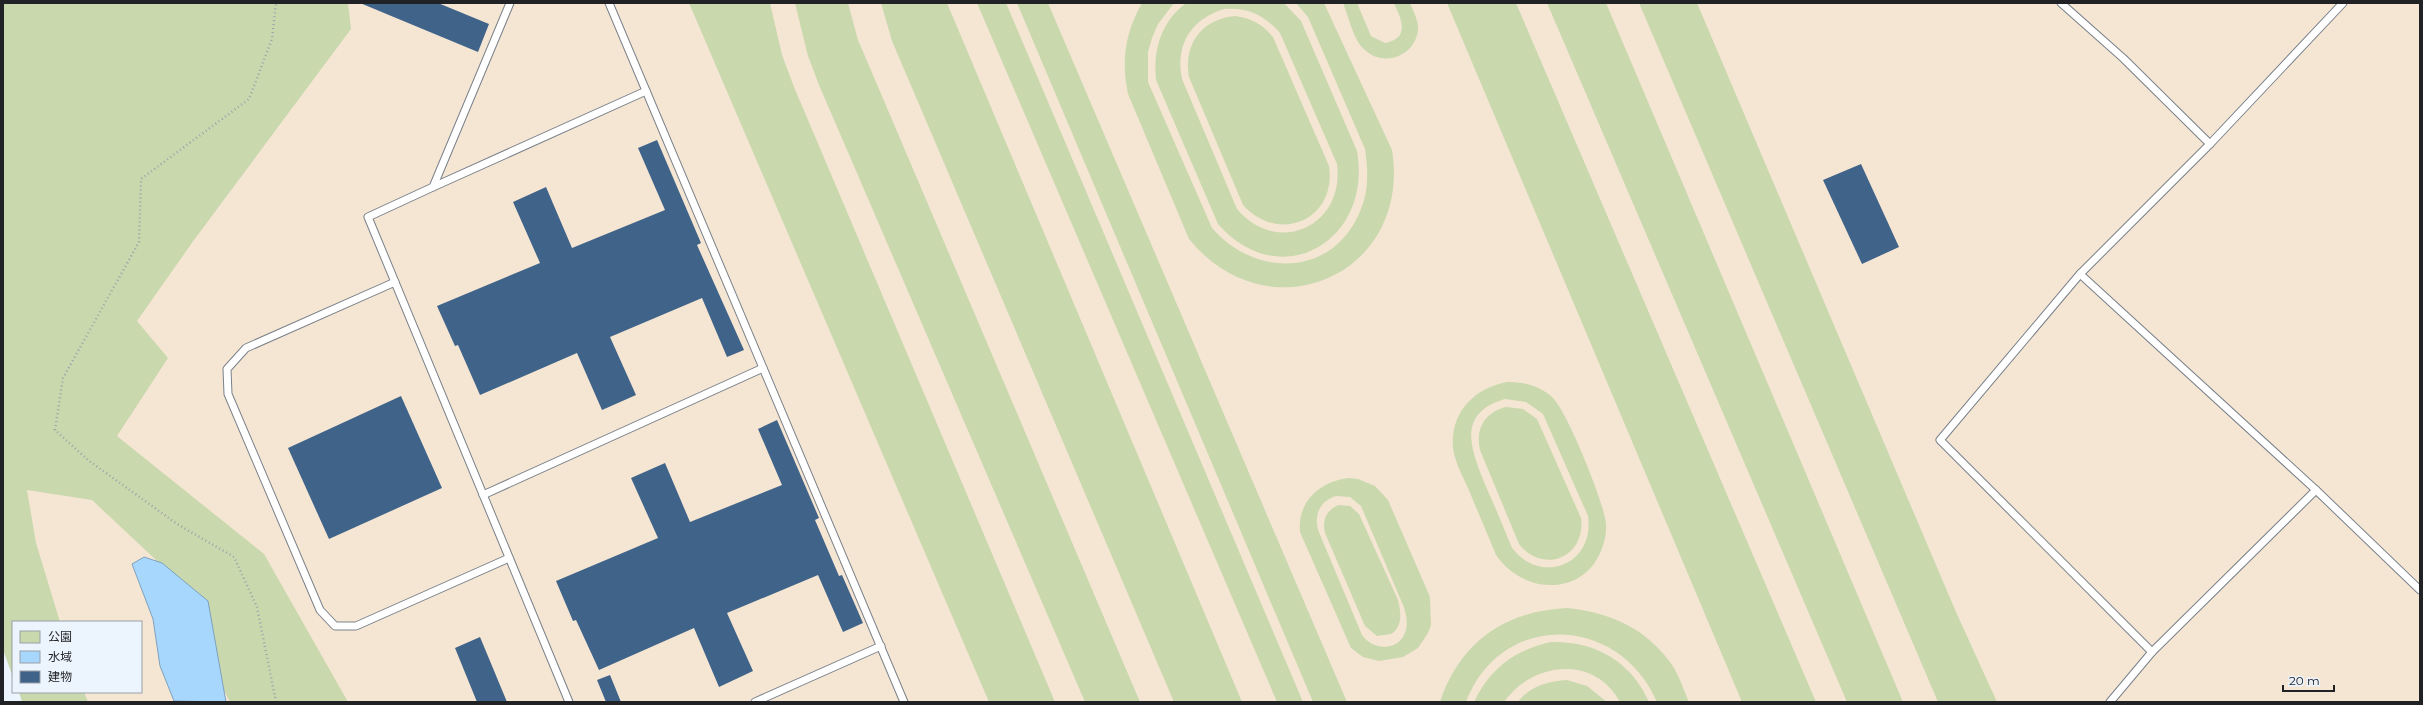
<svg xmlns="http://www.w3.org/2000/svg" width="2423" height="705" viewBox="0 0 2423 705" font-family="Montserrat,'Noto Sans JP',sans-serif">
  <style>
    .commercial { fill: #f5e6d4 }
    .green { fill: #c9d8ad; fill-rule: evenodd }
    .water { fill: #a8d7fe; stroke: #7fa1bd }
    .building { fill: #406389 }
    .lines { fill: none; stroke-linecap: round; stroke-linejoin: round }
    .service-casing { stroke: #7a8189; stroke-width: 9 }
    .path { stroke: #9ea4ab; stroke-width: 2.5; stroke-dasharray: 1 3; stroke-linecap: butt }
    .service { stroke: #fff; stroke-width: 7 }
  </style>
  <rect width="100%" height="100%" fill="#ecf4fd"/>
  <path class="commercial" d="M97,3H2420V702H52L46,692H141V622H24L3,531V311Z"/>
  <g class="green">
    <path d="M3,3H348L351,29L194,240L137,321L168,358L117,436L264,554L348,702H230L155,559L92,500L27,490L36,543L60,622H13V677L3,650Z"/>
    <path d="M689,3H770L782,55L794,87L1055,702H989Z"/>
    <path d="M795,3H848L858,40L870,68L1140,702H1085L819,85L808,56Z"/>
    <path d="M881,3H947L1242,702H1174L892,41Z"/>
    <path d="M977,3H1006L1303,702H1277Z"/>
    <path d="M1017,3H1048L1347,702H1313Z"/>
    <path d="M1142,3H1174L1158,24L1152,38L1148,52V82L1212,228C1256,279 1335,277 1361,209C1369,190 1368,169 1365,149L1308,17L1296,3H1324L1392,150C1412,275 1269,337 1189,239L1128,94C1121,61 1125,33 1142,3Z"/>
    <path d="M1186,3H1284L1301,21L1357,151C1373,241 1280,295 1218,224L1156,80C1153,50 1161,22 1186,3ZM1224,9C1248,7 1264,15 1280,33L1337,164C1345,226 1278,257 1237,209L1182,79C1175,45 1191,19 1224,9Z"/>
    <path d="M1343,3H1357L1371,36L1385,43C1411,38 1401,19 1394,3H1410C1413,10 1417,18 1418,26C1419,54 1385,69 1365,50C1353,40 1349,17 1343,3Z"/>
    <path d="M1447,3H1516L1816,702H1742Z"/>
    <path d="M1547,3H1606L1903,702H1847Z"/>
    <path d="M1639,3H1697L1956,612L1997,702H1938Z"/>
    <path d="M1235,16C1251,18 1262,24 1273,37L1329,166C1337,219 1279,245 1243,205L1189,77C1183,44 1202,19 1235,16Z"/>
    <path d="M1507,382C1523,382 1539,385 1552,397C1567,411 1601,496 1605,518C1607,526 1606,535 1604,542C1590,596 1526,598 1496,555C1487,533 1477,510 1468,488C1462,475 1455,462 1453,448C1450,413 1474,388 1507,382ZM1505,399L1526,402L1543,414L1588,516C1595,564 1542,586 1512,548C1504,528 1496,509 1487,489C1473,454 1453,414 1505,399Z"/>
    <path d="M1506,407L1523,409L1537,419L1581,518C1586,557 1543,575 1519,544L1480,450C1475,429 1485,412 1506,407Z"/>
    <path d="M1349,478L1358,479L1375,486L1388,500L1430,597L1431,625L1428,633L1418,648L1403,657L1379,661L1363,657L1351,648L1300,532C1297,502 1320,481 1349,478ZM1336,496L1350,497L1361,506L1403,605C1406,613 1408,621 1406,630C1400,652 1373,651 1362,635L1318,530C1314,514 1320,501 1336,496Z"/>
    <path d="M1339,505L1350,506L1359,514L1398,600C1401,613 1403,626 1391,634L1377,636L1365,626L1325,533C1322,520 1326,510 1339,505Z"/>
    <path d="M1567,608C1610,612 1650,630 1674,668C1680,678 1684,691 1689,702H1657C1619,614 1501,610 1466,702H1440C1460,642 1505,611 1567,608Z"/>
    <path d="M1551,642C1595,641 1631,661 1649,702H1620C1594,654 1532,662 1504,702H1474C1490,668 1515,650 1551,642Z"/>
    <path d="M1567,680L1587,686L1607,702H1518C1530,686 1548,681 1567,680Z"/>
    <path d="M19,692H84L88,702H22Z"/>
  </g>
  <path class="water" d="M144,557L162,563L208,601L226,702L174,701L160,666L153,619L132,564Z"/>
  <g class="building">
    <path d="M360,3H438L489,24L478,52Z"/>
    <path d="M657,140L701,243L697,245L744,350L727,357L702,298L610,337L636,395L602,410L577,353L480,395L458,345L455,346L437,306L540,263L513,202L546,187L572,248L665,210L638,148Z"/>
    <path d="M1861,164L1899,247L1862,264L1823,180Z"/>
    <path d="M401,396L442,488L329,539L288,448Z"/>
    <path d="M777,420L819,518L815,520L839,576L842,575L863,623L843,632L818,575L727,613L753,671L719,687L694,628L599,670L576,620L573,621L556,581L658,538L631,478L665,463L690,522L782,485L758,429Z"/>
    <path d="M480,637L507,702H477L455,648Z"/>
    <path d="M610,675L621,702H606L597,680Z"/>
  </g>
  <g class="lines">
    <defs>
      <g id="service">
        <path d="M510,3L433,187L368,217L569,702"/>
        <path d="M609,3L904,702"/>
        <path d="M2061,3L2123,58L2210,144"/>
        <path d="M433,187L646,91"/>
        <path d="M2080,274L2316,490L2420,590"/>
        <path d="M395,282L246,348L227,369L228,394L320,610L335,626H356L509,558"/>
        <path d="M483,495L763,368"/>
        <path d="M2152,652L1940,440L2080,274L2210,144L2343,3"/>
        <path d="M755,702L881,646"/>
        <path d="M2110,702L2152,652L2316,490"/>
      </g>
    </defs>
    <use href="#service" class="service-casing"/>
    <path class="path" d="M276,702L257,607L234,557L177,524L88,460L55,430L63,378L139,242L141,179L249,99L272,39L276,3"/>
    <use href="#service" class="service"/>
  </g>
  <rect width="2423" height="705" fill="none" stroke="#202226" stroke-width="8"/>
  <rect x="12" y="621" width="130" height="72" fill="#ecf4fd" stroke="#9aa0a7"/>
  <rect x="20" y="631" width="20" height="12" fill="#c9d8ad" stroke="#9aa0a7"/>
  <text x="48" y="641" font-size="12" fill="#202226">公園</text>
  <rect x="20" y="651" width="20" height="12" fill="#a8d7fe" stroke="#9aa0a7"/>
  <text x="48" y="661" font-size="12" fill="#202226">水域</text>
  <rect x="20" y="671" width="20" height="12" fill="#406389" stroke="#9aa0a7"/>
  <text x="48" y="681" font-size="12" fill="#202226">建物</text>
  <path d="M2283 685v6h51v-6" fill="none" stroke="#202226" stroke-width="2"/>
  <text x="2289" y="685" font-size="12" fill="#202226" stroke="#ecf4fd" stroke-width="3" paint-order="stroke">20 m</text>
</svg>
